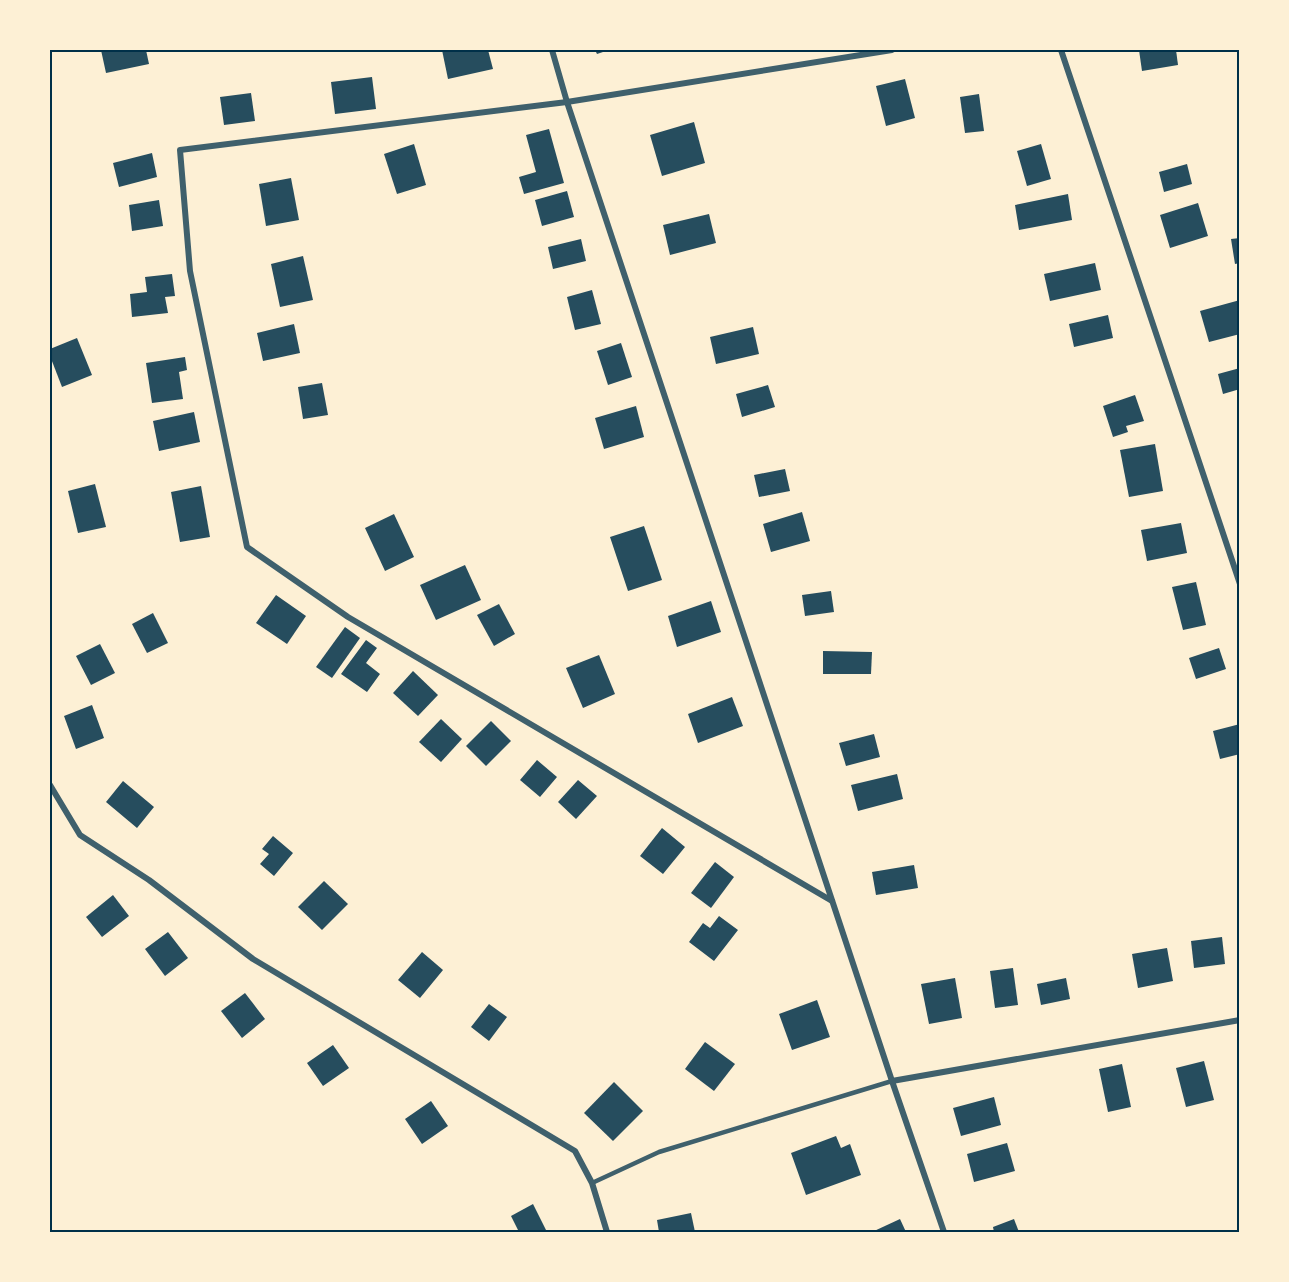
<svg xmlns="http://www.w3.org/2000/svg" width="1289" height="1282" viewBox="0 0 1289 1282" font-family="Overpass,sans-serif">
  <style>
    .building { fill: #264d5e }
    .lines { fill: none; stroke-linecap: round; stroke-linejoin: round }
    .service { stroke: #3f606c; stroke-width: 4.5 }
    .minor { stroke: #3f606c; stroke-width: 6 }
    .neatline { fill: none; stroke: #003049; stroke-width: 2 }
  </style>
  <rect width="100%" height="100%" fill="#fdf0d5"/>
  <g class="building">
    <path d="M101,50H146L149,64L106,73Z"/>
    <path d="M442,50H488L493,69L448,79Z"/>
    <path d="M595,50H609L597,54Z"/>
    <path d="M1139,50H1176L1178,65L1142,71Z"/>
    <path d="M372,77L376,109L335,114L331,82Z"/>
    <path d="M905,79L915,118L886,126L876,86Z"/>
    <path d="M251,93L255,121L224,125L220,97Z"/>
    <path d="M979,94L984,131L965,133L960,97Z"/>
    <path d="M694,122L705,163L662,176L650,135Z"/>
    <path d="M549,129L564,183L524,194L519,177L536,172L526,135Z"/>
    <path d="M414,144L426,185L397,194L384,154Z"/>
    <path d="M1041,144L1051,179L1027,186L1017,151Z"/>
    <path d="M152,153L157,177L119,187L113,163Z"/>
    <path d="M1187,164L1192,184L1164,192L1159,172Z"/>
    <path d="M291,178L299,220L266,226L259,184Z"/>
    <path d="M567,191L574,217L542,226L535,200Z"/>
    <path d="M1068,194L1072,220L1019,230L1015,205Z"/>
    <path d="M159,200L163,226L132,231L129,205Z"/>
    <path d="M1198,203L1208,236L1170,248L1160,215Z"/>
    <path d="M709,214L716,243L670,255L663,225Z"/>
    <path d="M1240,238V263L1235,264L1231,239Z"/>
    <path d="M581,239L586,261L553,269L548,247Z"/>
    <path d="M303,256L313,300L280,307L271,264Z"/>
    <path d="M1095,263L1101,290L1050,301L1044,274Z"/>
    <path d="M172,274L175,296L165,297L168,313L132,317L130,294L147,292L145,277Z"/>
    <path d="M592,290L601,324L575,330L567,297Z"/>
    <path d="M1240,300V334L1209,342L1200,311Z"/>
    <path d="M1108,315L1113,338L1074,347L1069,324Z"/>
    <path d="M294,324L300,353L263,361L257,333Z"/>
    <path d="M753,327L759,354L716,364L710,337Z"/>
    <path d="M77,338L92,375L62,387L50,356V349Z"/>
    <path d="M621,343L632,377L608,385L597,351Z"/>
    <path d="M185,357L187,370L179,372L183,399L152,403L146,363Z"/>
    <path d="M1240,368V389L1223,394L1218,374Z"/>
    <path d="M322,383L328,415L303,419L298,387Z"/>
    <path d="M768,385L775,407L742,417L736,394Z"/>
    <path d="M1135,395L1144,421L1126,426L1128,432L1113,437L1103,406Z"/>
    <path d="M636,406L644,437L604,449L595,418Z"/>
    <path d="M194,412L200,442L159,451L153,421Z"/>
    <path d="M1155,444L1163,491L1129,497L1120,450Z"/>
    <path d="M785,469L790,491L759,497L754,475Z"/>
    <path d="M95,484L106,527L78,533L68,491Z"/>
    <path d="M201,486L210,537L180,542L171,492Z"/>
    <path d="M802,512L810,541L771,552L763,524Z"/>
    <path d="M394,514L414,557L385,571L365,528Z"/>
    <path d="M1181,523L1187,553L1147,561L1141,530Z"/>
    <path d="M644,526L662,580L628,591L610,537Z"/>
    <path d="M465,565L481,600L436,620L420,585Z"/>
    <path d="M1196,582L1206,625L1183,630L1172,587Z"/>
    <path d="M831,591L834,612L805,616L802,595Z"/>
    <path d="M276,595L306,616L287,644L256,623Z"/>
    <path d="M711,601L721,632L677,647L668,616Z"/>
    <path d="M499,604L515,634L494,646L477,615Z"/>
    <path d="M153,613L168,643L147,653L132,624Z"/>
    <path d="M345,627L360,638L332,678L316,667Z"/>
    <path d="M366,640L377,648L366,663L380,674L367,692L341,674Z"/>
    <path d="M100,644L115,673L91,685L76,656Z"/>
    <path d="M1219,648L1226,669L1196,679L1189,658Z"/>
    <path d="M823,651L872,652L871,674H823Z"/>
    <path d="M599,655L615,694L583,708L566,668Z"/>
    <path d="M413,671L438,695L418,716L393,693Z"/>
    <path d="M732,697L743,726L698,743L688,714Z"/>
    <path d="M92,705L104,738L76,749L64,716Z"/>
    <path d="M441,719L462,739L441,762L419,742Z"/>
    <path d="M491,721L511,741L486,766L466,746Z"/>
    <path d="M1240,724V754L1220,759L1213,731Z"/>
    <path d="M874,734L880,757L846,766L839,743Z"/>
    <path d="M537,760L557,777L540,797L520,780Z"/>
    <path d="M897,774L903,799L858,811L851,785Z"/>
    <path d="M578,780L597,796L576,819L558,802Z"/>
    <path d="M123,781L154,807L137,828L106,802Z"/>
    <path d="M662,828L685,847L663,874L640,856Z"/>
    <path d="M273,836L293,853L274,876L260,864L269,854L262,849Z"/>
    <path d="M715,862L734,877L711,908L691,893Z"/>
    <path d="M914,865L918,888L876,895L872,872Z"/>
    <path d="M324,881L348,904L322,930L298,907Z"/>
    <path d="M113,895L129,916L102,937L86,917Z"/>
    <path d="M719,916L738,930L714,961L689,942L703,923L710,928Z"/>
    <path d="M168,932L188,958L165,976L145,949Z"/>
    <path d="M1222,937L1225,964L1194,968L1191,941Z"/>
    <path d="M1167,948L1173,981L1138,988L1132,954Z"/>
    <path d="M422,952L443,970L420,998L398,980Z"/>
    <path d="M1013,968L1018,1005L995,1008L990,971Z"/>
    <path d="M955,978L962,1018L929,1024L921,984Z"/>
    <path d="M1066,978L1070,999L1041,1005L1037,984Z"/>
    <path d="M245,993L265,1019L242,1038L221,1011Z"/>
    <path d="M817,1000L830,1037L792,1050L779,1014Z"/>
    <path d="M489,1004L507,1017L489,1041L471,1027Z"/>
    <path d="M705,1042L735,1064L714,1091L685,1069Z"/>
    <path d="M333,1045L349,1068L323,1086L307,1063Z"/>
    <path d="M1204,1061L1214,1100L1186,1107L1176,1068Z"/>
    <path d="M1122,1064L1131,1107L1108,1112L1099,1069Z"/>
    <path d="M614,1082L643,1111L613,1141L584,1113Z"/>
    <path d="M994,1097L1001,1125L961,1136L953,1108Z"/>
    <path d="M431,1101L448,1126L422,1144L405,1119Z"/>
    <path d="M836,1136L841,1148L850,1144L861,1175L806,1195L791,1153Z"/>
    <path d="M1007,1143L1015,1171L974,1182L967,1154Z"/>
    <path d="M533,1204L546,1230L541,1232H519L511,1216Z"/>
    <path d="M691,1213L695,1232H659L657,1220Z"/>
    <path d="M900,1219L906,1232H872Z"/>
    <path d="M1014,1219L1019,1232H994L993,1227Z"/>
  </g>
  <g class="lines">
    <path class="service" d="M592,1183L659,1152L892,1081"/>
    <g class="minor">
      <path d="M552,50L567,102L892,1081L944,1232"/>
      <path d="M1061,50L1240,584"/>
      <path d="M50,785L80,835L149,880L253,959L575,1151L592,1183L607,1232"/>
      <path d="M832,901L348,617L247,547L190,271L180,150L567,102L892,50"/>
      <path d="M892,1081L1240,1020"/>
    </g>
  </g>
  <rect width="1289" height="1282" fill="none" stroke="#fdf0d5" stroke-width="102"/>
  <rect x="51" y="51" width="1187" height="1180" class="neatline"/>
</svg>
